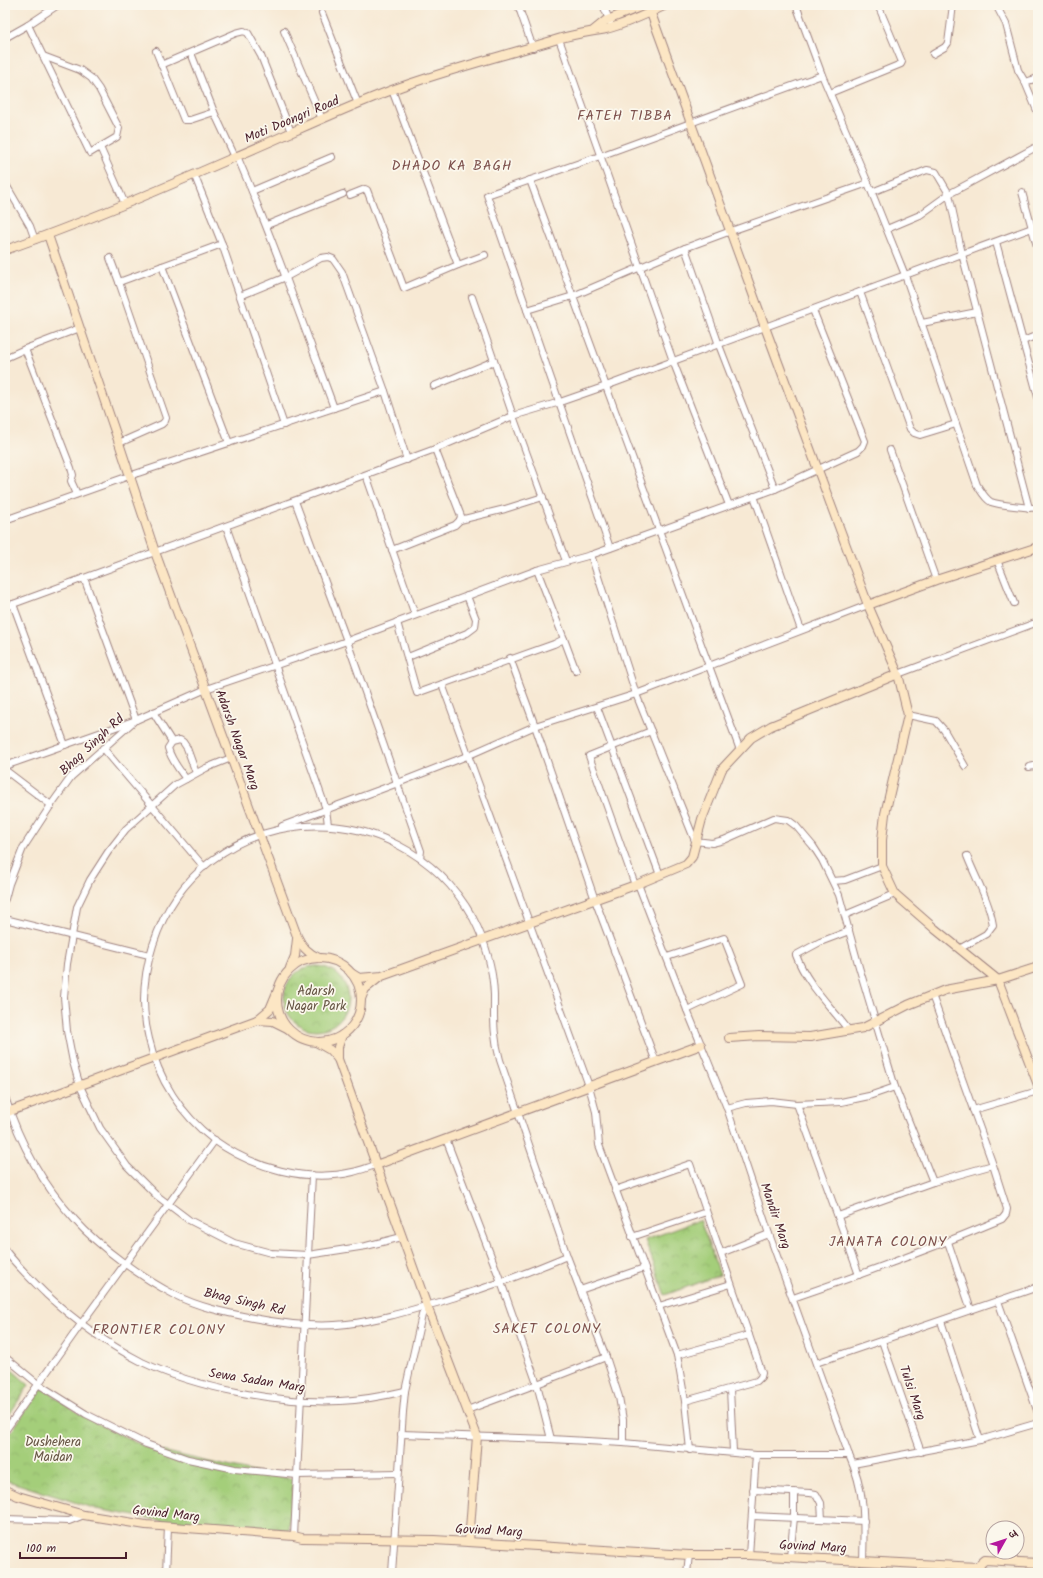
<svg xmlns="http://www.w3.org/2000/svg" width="1043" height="1578" viewBox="0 0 1043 1578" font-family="Kalam,'Playpen Sans Deva',sans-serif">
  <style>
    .park { fill: url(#park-crowns); stroke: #777652 }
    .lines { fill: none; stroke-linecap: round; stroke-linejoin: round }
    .street-casing { stroke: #a08480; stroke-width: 8 }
    .secondary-casing { stroke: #a08480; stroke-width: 10 }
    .street { stroke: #fff; stroke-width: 6 }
    .secondary { stroke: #fce6c4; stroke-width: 8 }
    .labels { text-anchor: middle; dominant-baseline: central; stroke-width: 3.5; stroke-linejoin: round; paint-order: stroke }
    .street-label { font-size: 13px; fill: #4a1f2b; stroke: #fbf7ec }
    .park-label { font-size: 13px; fill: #655443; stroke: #fbf7ec }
    .neighbourhood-label { font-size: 14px; letter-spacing: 1px; fill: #7d504c; stroke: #fbf7ec }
  </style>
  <defs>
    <pattern id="park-crowns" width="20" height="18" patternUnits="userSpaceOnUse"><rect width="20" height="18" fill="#a4ce7a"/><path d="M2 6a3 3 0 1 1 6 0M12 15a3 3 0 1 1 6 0" fill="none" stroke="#8fb06a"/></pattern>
  </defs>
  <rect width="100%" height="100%" fill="#fbf7ec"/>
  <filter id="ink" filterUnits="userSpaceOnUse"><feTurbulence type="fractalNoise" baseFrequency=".025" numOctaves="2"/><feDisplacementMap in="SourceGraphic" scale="8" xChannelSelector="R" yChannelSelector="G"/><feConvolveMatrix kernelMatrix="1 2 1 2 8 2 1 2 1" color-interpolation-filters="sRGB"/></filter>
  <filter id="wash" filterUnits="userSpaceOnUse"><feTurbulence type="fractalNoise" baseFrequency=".012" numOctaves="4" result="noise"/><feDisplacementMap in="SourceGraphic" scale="16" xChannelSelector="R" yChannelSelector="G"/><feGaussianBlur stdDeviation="0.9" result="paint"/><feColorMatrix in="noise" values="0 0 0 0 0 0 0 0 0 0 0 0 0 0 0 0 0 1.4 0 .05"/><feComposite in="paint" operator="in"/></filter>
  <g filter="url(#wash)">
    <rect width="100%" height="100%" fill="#f7e9d4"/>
    <g class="park">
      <circle cx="316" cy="998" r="32"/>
      <path d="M700,1220L720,1275L665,1295L645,1240Z"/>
      <path d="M5,1364L29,1385L5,1421Z"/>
      <path d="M42,1387L84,1417L148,1448L249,1471L293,1479L289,1530L164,1521L96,1509L5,1480V1441Z"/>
    </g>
  </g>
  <g filter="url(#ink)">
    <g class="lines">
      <defs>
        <g id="street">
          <path d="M518,5L533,48"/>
          <path d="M603,5L610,22"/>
          <path d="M796,5L822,75L868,183L905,275L977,485C981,491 985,499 991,502C999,505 1029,508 1038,508"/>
          <path d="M996,5L1006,24L1018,70L1025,82L1038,113"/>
          <path d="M322,13L358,104"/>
          <path d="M28,25L90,153L100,147L125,204"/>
          <path d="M284,31L322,119"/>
          <path d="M5,38L28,25L58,5"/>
          <path d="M559,39L673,361L729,505"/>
          <path d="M156,51L184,120H190L214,112"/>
          <path d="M191,53L214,112L235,157"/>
          <path d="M933,54L945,47L948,43L953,5"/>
          <path d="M43,56L80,70L91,78L99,89L119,128L117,137L100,147"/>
          <path d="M161,65L236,33L244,31L248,33L261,56L291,132"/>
          <path d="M1025,82L1038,78"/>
          <path d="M830,93L901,64L902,62L878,5"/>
          <path d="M237,156C273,239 303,324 334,408"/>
          <path d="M194,174L222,244L284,425"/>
          <path d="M530,180L740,750"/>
          <path d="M5,183L30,226L35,240"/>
          <path d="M252,191L332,157"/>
          <path d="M872,192L927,170L936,172L949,194L962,254L1029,508"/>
          <path d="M1022,192L1038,250"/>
          <path d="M350,195L365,189L367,190L404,288L458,265L392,90"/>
          <path d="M267,225L343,194"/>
          <path d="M887,229L920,215L949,194L1038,146"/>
          <path d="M996,242L1038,397"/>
          <path d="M685,248L719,345L775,489"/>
          <path d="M110,258L119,282"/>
          <path d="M458,265L485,255"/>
          <path d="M162,266L229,443"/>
          <path d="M860,292L910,429L914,433L920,435L956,424"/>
          <path d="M240,296L286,277L321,258L328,257L333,259L342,272L385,391L407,460"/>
          <path d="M472,297L513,416L566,561"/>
          <path d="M527,310L573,296L685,248L731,231L868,183"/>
          <path d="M922,323L977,312"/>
          <path d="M1023,341L1038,335"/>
          <path d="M5,358L25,349"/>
          <path d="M434,386L494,361"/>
          <path d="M119,443L162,424L165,421L166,418L119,282L222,244"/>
          <path d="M890,450L936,580"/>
          <path d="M366,475L415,615"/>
          <path d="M77,494L71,481L73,475L71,468L25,349L80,328"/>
          <path d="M754,496L801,630"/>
          <path d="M295,501L347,641L421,851L420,858"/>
          <path d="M5,520L129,476L385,391"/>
          <path d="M460,520L505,509L543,497"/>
          <path d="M226,526L326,809L328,825"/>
          <path d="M610,548L487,195L600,156L822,75"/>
          <path d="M392,550L455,525L460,520L461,516L435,449"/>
          <path d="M591,555L636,694L695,841L712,843L724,840L774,818L788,820L796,826L813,846L822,860L839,895L859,967L895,1087L933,1182"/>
          <path d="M997,560L1014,603"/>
          <path d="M84,578L136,720"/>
          <path d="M13,604L65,745"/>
          <path d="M5,607L435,449L513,416L560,402L606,386L1032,228"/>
          <path d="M397,622L417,693L554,644L564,639L537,570"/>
          <path d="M564,639L576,671"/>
          <path d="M408,657L467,633L475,627L476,619L467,596"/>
          <path d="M510,658L535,726L595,900L656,1062"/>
          <path d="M898,674L1038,622"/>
          <path d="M442,684L589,1086L596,1112L599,1145L677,1355L685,1401L690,1450"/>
          <path d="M597,707L660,875"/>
          <path d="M153,712L172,742"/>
          <path d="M908,715L936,721L944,730L965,766"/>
          <path d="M103,748L204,867"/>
          <path d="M231,758L206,768L175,785L126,829L108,852L90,880L77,907L67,964L64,997L67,1031L73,1062L80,1086L100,1128L127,1166L156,1195L189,1220L234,1243L271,1253L308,1255L366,1246L402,1237"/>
          <path d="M5,766L136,720L206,689L347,641L537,570L591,555L775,489L858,451L863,446L865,441L813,310"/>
          <path d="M1029,767L1034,766L1038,767"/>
          <path d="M5,770L51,805"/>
          <path d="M186,779C179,769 171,760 168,748L172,742L180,740L183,742L187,748L196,773"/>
          <path d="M282,826L398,783L467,756L535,726L636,694L868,605"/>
          <path d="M833,881L845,880L882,866"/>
          <path d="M638,884L687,1010L727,1108L769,1234L849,1455C866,1493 864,1521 863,1562"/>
          <path d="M635,885L589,756L651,731"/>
          <path d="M5,899L9,884L23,848L51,805L71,777L133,722"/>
          <path d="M845,915L895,894"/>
          <path d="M5,919L149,955"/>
          <path d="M959,949L986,934L993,925C989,900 976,879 967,856"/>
          <path d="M667,957L724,938L742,984L687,1010"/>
          <path d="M849,1031C831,1006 807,985 796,955L820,942L849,931"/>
          <path d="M5,1097C19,1141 43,1185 75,1220C99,1247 142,1278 175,1295C198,1307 227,1313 253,1318C284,1324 316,1328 347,1324C380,1320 412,1310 443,1301C462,1295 482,1289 501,1282C524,1274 545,1265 567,1256"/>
          <path d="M797,1104L859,1275"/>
          <path d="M727,1108L746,1103L771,1101L797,1104L841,1102L869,1096L895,1087"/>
          <path d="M973,1110L1038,1091"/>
          <path d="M446,1139L501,1282L537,1384L551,1439"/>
          <path d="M376,1165C369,1167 361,1170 353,1172C306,1183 253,1168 214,1140C181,1115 158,1079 149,1039C141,1008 143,976 153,945C200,798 398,784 473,918C485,941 493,969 494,995C494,1020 493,1035 500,1060L567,1256L606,1357L619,1397L623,1420V1443"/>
          <path d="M615,1190L690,1164L762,1373L761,1377L757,1381L685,1401"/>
          <path d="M838,1216L933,1182L993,1165"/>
          <path d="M632,1237L706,1212"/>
          <path d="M948,1242L971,1310"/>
          <path d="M5,1250C17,1266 32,1280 46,1294C75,1321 107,1344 142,1362C196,1388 280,1404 340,1401C362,1400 384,1396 405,1391"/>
          <path d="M721,1253L769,1234"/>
          <path d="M580,1290L644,1268"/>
          <path d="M793,1298C863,1274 933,1248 1002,1219L1006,1214L1007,1209L993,1165L932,995"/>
          <path d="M998,1301L1038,1413"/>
          <path d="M659,1306L731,1284"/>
          <path d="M941,1321L980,1440"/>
          <path d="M882,1341L921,1452"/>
          <path d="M677,1355L749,1335"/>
          <path d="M5,1357L38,1384L86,1414L146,1444L188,1459L235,1469L297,1475L398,1473"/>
          <path d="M816,1363L1038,1287"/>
          <path d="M730,1389L733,1452"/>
          <path d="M467,1410L537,1384L606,1357"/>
          <path d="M5,1431L81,1324L215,1140"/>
          <path d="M401,1434L551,1439L623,1443L756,1455H849"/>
          <path d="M853,1464L980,1440L1038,1423"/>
          <path d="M753,1490L810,1493L816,1494L821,1503L822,1519"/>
          <path d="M752,1516L864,1521"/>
          <path d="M5,1519L69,1521L84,1515"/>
          <path d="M294,1536L312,1175"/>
          <path d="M749,1555L756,1455"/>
          <path d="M790,1557L794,1518V1492"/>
          <path d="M166,1573L168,1527"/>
          <path d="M392,1573L403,1412L405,1391L422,1315L427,1306"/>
          <path d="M687,1573L689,1555"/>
        </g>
        <g id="secondary">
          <path d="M648,5L765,327L868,605L898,674L908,715L885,814L882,840V866L895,894L935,929L998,980L1038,1085"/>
          <path d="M594,30L605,21L645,5"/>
          <path d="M48,235L119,443L155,552L297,936C302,947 308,953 319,958"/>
          <path d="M5,250C83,223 159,190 235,157C287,135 339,110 392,90C446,70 503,56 558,39C574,34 590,32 606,29C626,24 647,14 666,5"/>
          <path d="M868,605L936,580L1038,547"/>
          <circle cx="319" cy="1000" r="42"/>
          <path d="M290,968L295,956L297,939"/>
          <path d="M351,973L359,978L382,976L638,884L686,864L692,857L702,819L722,769L751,738L771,726L898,674"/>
          <path d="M361,999L365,989L380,977"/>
          <path d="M257,1020L273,1021L287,1028"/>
          <path d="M729,1038L759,1036L810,1037L863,1028L908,1005L945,990L998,980L1038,967"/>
          <path d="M316,1042L330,1050L338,1059L427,1306L477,1436L469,1542"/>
          <path d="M338,1059V1047L342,1035"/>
          <path d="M5,1113L257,1020L270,1009L278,990"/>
          <path d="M376,1165L701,1045"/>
          <path d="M5,1490L18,1496L84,1515L146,1525L294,1536L302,1538L434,1540L689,1555H749L977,1567L984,1572L992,1573"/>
          <path d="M977,1567L985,1560L1038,1563"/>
        </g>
      </defs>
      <use href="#street" class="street-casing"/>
      <use href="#secondary" class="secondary-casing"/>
      <use href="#street" class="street"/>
      <use href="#secondary" class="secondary"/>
    </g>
  </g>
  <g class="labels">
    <g class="street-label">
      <text transform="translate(292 120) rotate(-23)">Moti Doongri Road</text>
      <text transform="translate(237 740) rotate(70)">Adarsh Nagar Marg</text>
      <text transform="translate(92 745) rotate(-43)">Bhag Singh Rd</text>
      <text transform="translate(775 1216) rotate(71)">Mandir Marg</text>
      <text transform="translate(244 1302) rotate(13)">Bhag Singh Rd</text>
      <text transform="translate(257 1381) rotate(9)">Sewa Sadan Marg</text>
      <text transform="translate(912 1393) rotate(71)">Tulsi Marg</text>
      <text transform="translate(166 1514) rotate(6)">Govind Marg</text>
      <text transform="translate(489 1531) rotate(3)">Govind Marg</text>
      <text transform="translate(813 1547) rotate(3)">Govind Marg</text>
    </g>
    <g class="park-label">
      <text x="316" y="991">Adarsh<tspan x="316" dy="15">Nagar Park</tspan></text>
      <text x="53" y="1442">Dushehera<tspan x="53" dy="15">Maidan</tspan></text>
    </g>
    <g class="neighbourhood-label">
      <text x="625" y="116">FATEH TIBBA</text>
      <text x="452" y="166">DHADO KA BAGH</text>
      <text x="888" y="1242">JANATA COLONY</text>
      <text x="547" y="1329">SAKET COLONY</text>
      <text x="159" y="1330">FRONTIER COLONY</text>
    </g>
  </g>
  <rect width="1043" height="1578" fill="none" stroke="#fbf7ec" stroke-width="20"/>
  <g transform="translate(1005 1540) rotate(51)"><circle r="19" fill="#fbf7ec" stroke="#b4a19f"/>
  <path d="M0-3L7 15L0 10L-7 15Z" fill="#b5179e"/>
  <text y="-6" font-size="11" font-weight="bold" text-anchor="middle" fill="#4a1f2b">उ</text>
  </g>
  <path d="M20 1552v6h106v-6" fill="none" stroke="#4a1f2b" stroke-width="2"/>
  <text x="26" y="1552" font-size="12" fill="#4a1f2b" stroke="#fbf7ec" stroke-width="3" paint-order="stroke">100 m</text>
</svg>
